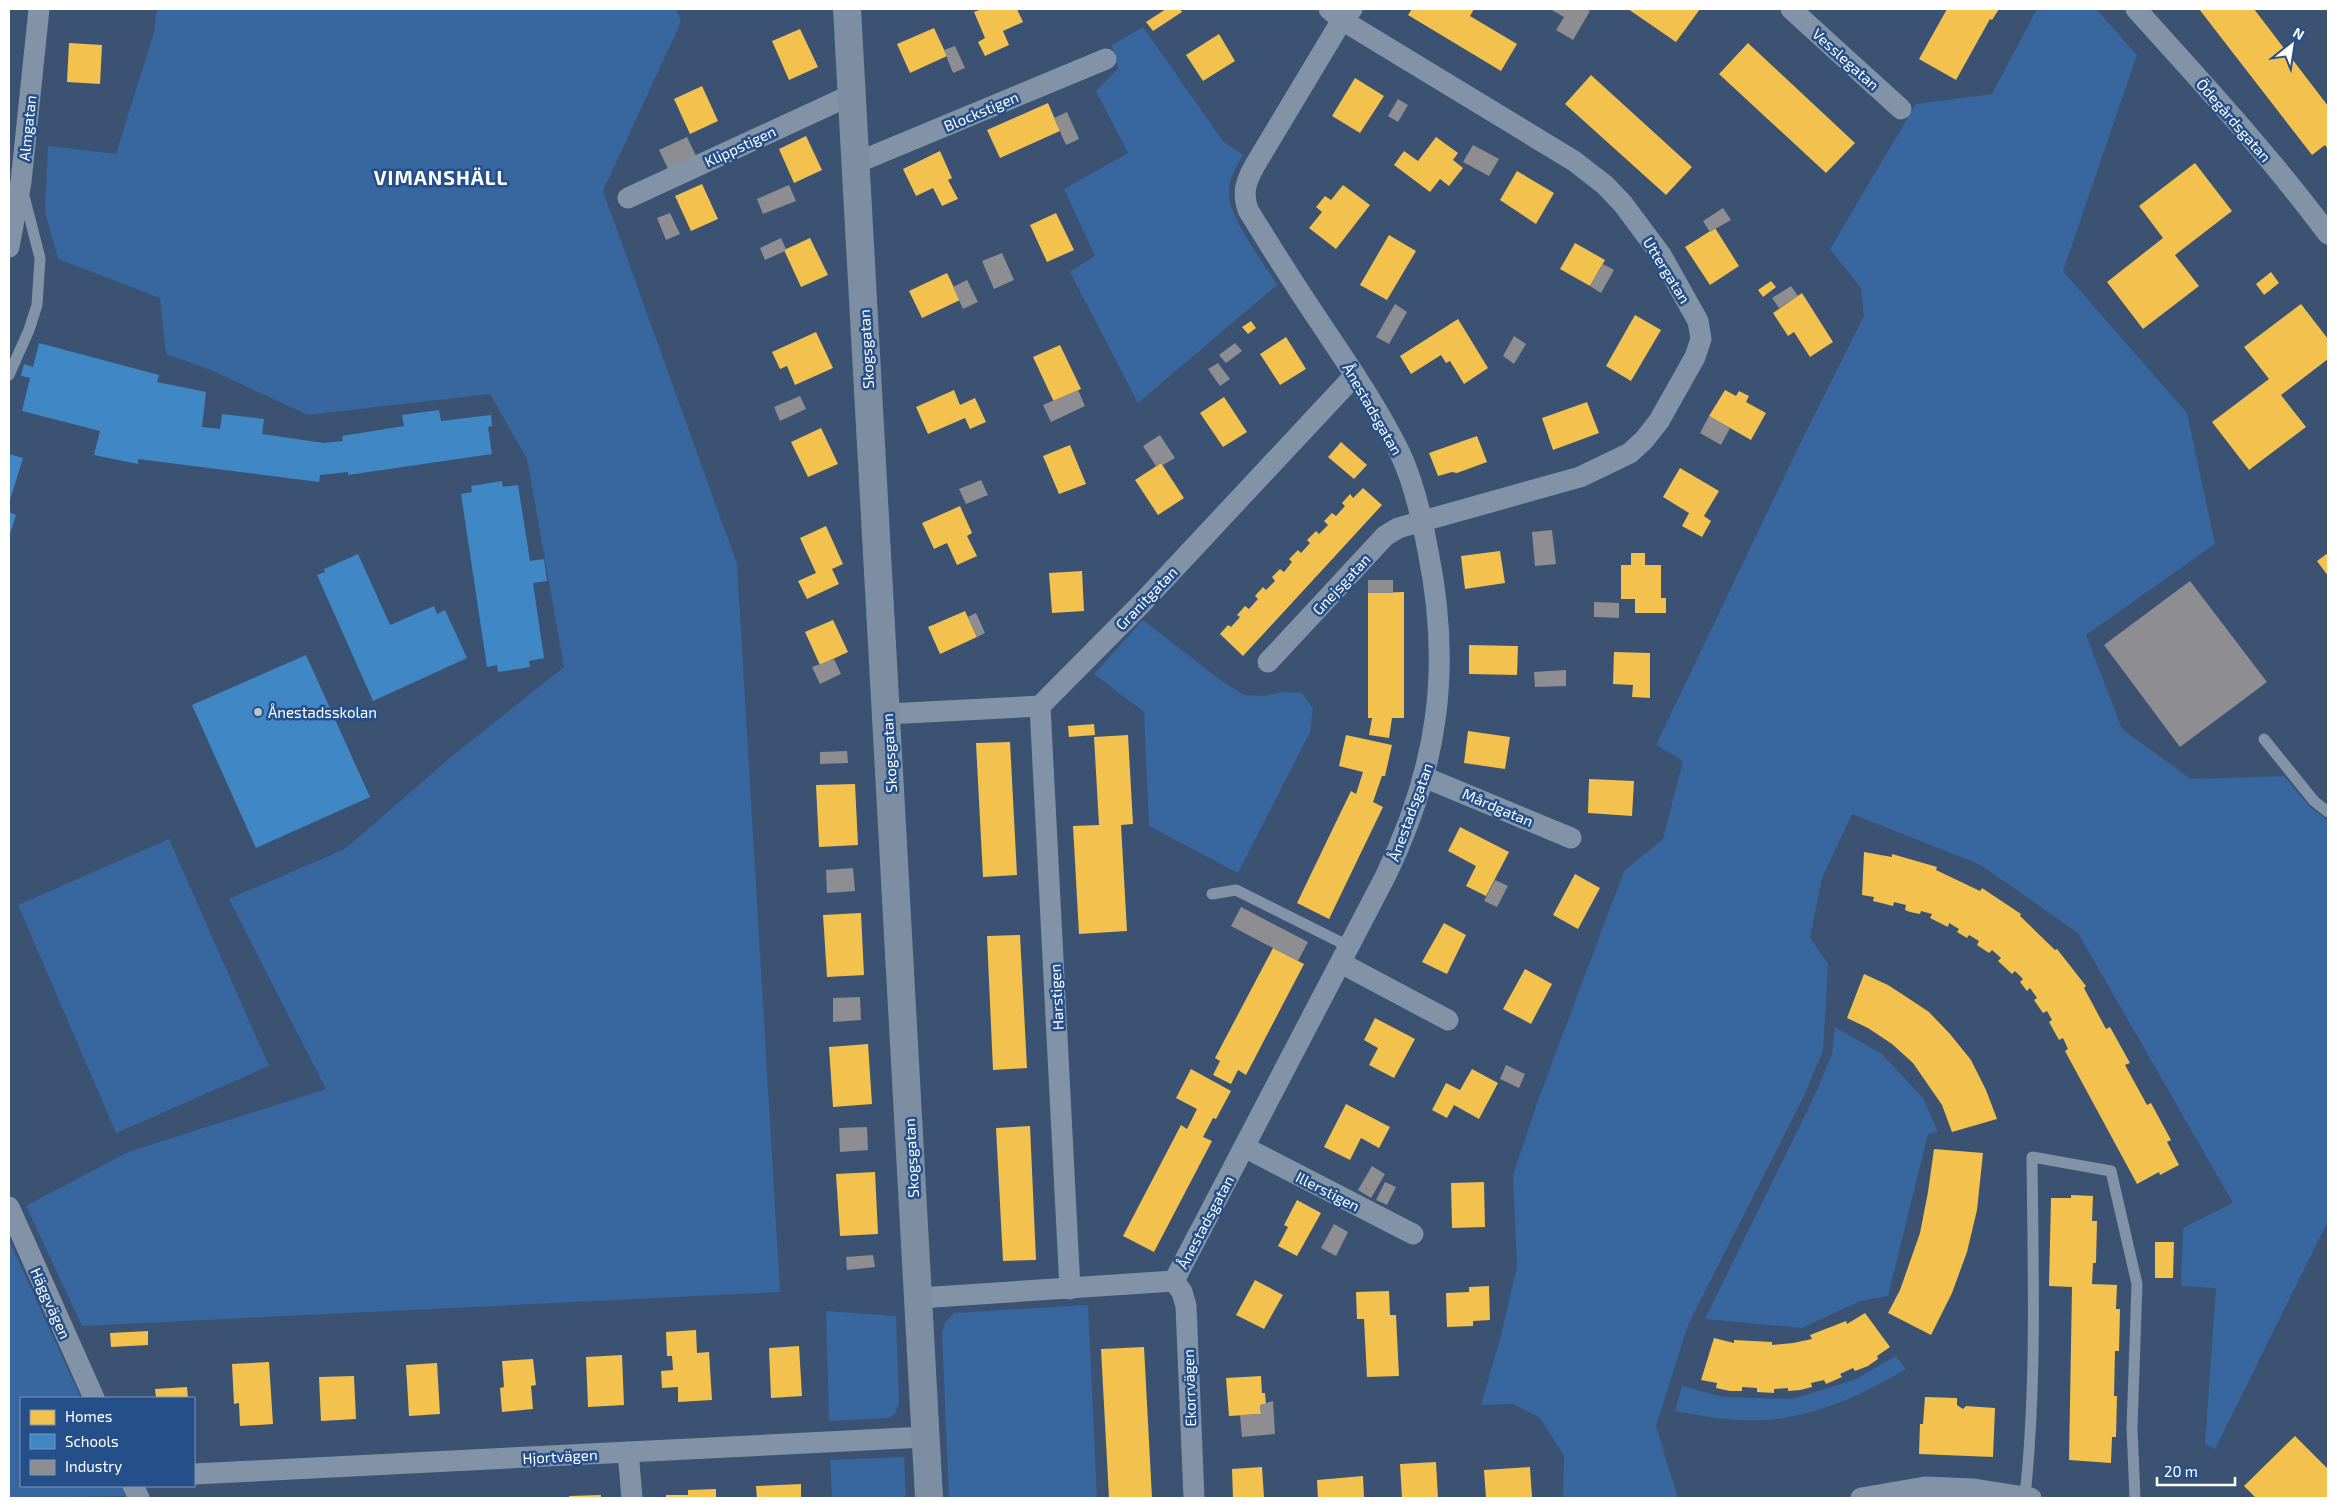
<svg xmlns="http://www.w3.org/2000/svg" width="2337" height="1507" viewBox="0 0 2337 1507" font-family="'Exo 2',sans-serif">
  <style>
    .green { fill: #38669f }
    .homes { fill: #f2c14e }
    .schools { fill: #3f88c5 }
    .industry { fill: #8d8d92 }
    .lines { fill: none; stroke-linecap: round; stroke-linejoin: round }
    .lane { stroke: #8292a7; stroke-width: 11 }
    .street { stroke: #8292a7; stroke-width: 21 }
    .secondary { stroke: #7d8ea3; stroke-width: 28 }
    .poi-dot { fill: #bac2ce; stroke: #244f89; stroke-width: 2 }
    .labels { text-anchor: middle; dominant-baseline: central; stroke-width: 5; stroke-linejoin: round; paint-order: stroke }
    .street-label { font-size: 15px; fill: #fff; stroke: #244f89 }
    .poi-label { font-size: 15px; fill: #fff; stroke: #244f89; text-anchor: start }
    .district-label { font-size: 20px; font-weight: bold; letter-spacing: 1px; fill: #fff; stroke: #244f89 }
  </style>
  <rect width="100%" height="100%" fill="#3b5272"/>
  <g class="green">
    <path d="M157,9H676L681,22L603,191L737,564L780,1292L82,1326L26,1206L128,1152L326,1089L229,899L345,849L452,756L564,667L527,459L490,394L308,415L211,370L166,354L160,298L58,259L45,212L48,146L116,154L154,32Z"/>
    <path d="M2037,9H2096L2137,55L2063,271L2187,413L2215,544L2086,635L2122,729L2191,779L2284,776L2309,806L2328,821V1221L2215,1449L2205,1444L2216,1288L2181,1286L2183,1228L2233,1203L2078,933L1979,864L1852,814L1822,878L1810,938L1828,964L1823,1051L1804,1096L1688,1325L1656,1426L1678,1498H1563L1564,1456L1540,1418L1513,1404L1481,1405L1500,1339L1517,1267L1513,1175L1540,1095L1624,871L1663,839L1683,761L1656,745L1798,448L1864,316L1861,288L1830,249L1916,104L1992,94Z"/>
    <path d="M1143,27L1223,141L1243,155C1236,167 1228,180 1229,195C1230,219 1264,263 1277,285L1138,403L1070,272L1095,256L1064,189L1128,153L1096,91L1118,69L1112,45Z"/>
    <path d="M1143,620L1220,680L1244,695L1264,696L1282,692L1302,693L1313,709L1310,732L1238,873L1149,826L1144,712L1094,674Z"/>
    <path d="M169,839L269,1066L116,1133L18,905Z"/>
    <path d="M1835,1027L1882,1054L1923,1098L1938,1132L1928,1134L1888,1296L1860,1301L1802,1328L1705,1319L1813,1099L1832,1054Z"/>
    <path d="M9,1240L81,1398H21V1486H121L125,1496L9,1498Z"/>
    <path d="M1088,1305L1097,1498H949L942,1333L945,1323L954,1313Z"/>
    <path d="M826,1311L896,1316L899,1403L895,1414L888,1418L829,1421Z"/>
    <path d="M1896,1356L1906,1369C1856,1399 1799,1424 1739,1420C1718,1419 1696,1415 1675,1411L1682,1386L1724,1397L1792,1399L1854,1380Z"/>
    <path d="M904,1457L906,1498H832L830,1460Z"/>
  </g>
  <g class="homes">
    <path d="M982,9H1017L1023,22L1003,31L1009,45L985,56L978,42L985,38L974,12Z"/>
    <path d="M1166,9H1180L1182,12L1153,31L1146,22Z"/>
    <path d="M1412,9H1474L1470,16L1517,44L1501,71L1408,15Z"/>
    <path d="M1628,9H1700L1676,42Z"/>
    <path d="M1947,9H1999L1992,20L1990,19L1956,80L1919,59Z"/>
    <path d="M2199,9H2254L2328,106V149L2325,145L2312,155Z"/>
    <path d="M934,28L947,56L910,73L897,44Z"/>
    <path d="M800,29L818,67L789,80L772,41Z"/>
    <path d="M1219,34L1235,61L1203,81L1186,55Z"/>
    <path d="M69,43L102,45L100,84L67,82Z"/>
    <path d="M1748,43L1855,143L1826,173L1719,74Z"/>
    <path d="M1591,75L1692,167L1666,195L1565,104Z"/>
    <path d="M1355,78L1384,96L1360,133L1332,116Z"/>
    <path d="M702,86L718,121L690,134L674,99Z"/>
    <path d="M1048,103L1060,131L1000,158L987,130Z"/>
    <path d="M806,136L822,170L794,183L779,149Z"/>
    <path d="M1436,137L1458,153L1453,160L1463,168L1449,186L1440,179L1430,192L1394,165L1404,151L1418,161Z"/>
    <path d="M940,151L952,178L948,180L958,199L942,206L933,188L916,196L903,169Z"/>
    <path d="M2195,163L2232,211L2175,255L2199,286L2143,329L2107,282L2163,238L2139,206Z"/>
    <path d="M1517,171L1554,193L1536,224L1500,200Z"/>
    <path d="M702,184L718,219L691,231L675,196Z"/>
    <path d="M1343,185L1370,205L1336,249L1309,228L1322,212L1316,207L1325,196L1331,200Z"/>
    <path d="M1056,213L1074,250L1047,262L1030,225Z"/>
    <path d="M1715,228L1739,266L1710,285L1685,247Z"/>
    <path d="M1389,235L1416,251L1387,300L1360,285Z"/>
    <path d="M810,238L828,275L801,287L784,250Z"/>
    <path d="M1575,243L1605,260L1590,286L1560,269Z"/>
    <path d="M2271,272L2279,283L2264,295L2256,284Z"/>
    <path d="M947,273L960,300L922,318L909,291Z"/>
    <path d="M1771,281L1776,287L1763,297L1758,290Z"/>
    <path d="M1802,293L1833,342L1810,357L1794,332L1788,336L1773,313Z"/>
    <path d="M2301,304L2328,339V359L2281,395L2306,427L2249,470L2212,422L2269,379L2244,347Z"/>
    <path d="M1635,315L1661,330L1631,381L1606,366Z"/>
    <path d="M1458,319L1488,368L1464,384L1450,361L1446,363L1441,355L1411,374L1400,356Z"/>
    <path d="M1251,321L1256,328L1248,334L1242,327Z"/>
    <path d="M816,332L833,368L795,385L787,366L780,369L772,352Z"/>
    <path d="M1286,337L1306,369L1280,385L1260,354Z"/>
    <path d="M1060,345L1081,389L1054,402L1033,357Z"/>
    <path d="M954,390L960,405L975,398L986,422L970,429L965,418L928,434L916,407Z"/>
    <path d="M1725,390L1736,396L1739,391L1749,396L1746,402L1766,413L1751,440L1709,416Z"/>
    <path d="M1224,397L1247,432L1223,447L1200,413Z"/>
    <path d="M1587,402L1599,433L1553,450L1542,418Z"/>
    <path d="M821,428L838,464L808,477L791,442Z"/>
    <path d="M1477,436L1487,462L1457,473L1452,472L1438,476L1429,453Z"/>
    <path d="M1341,442L1367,465L1354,479L1328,457Z"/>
    <path d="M1070,445L1086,484L1059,494L1043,456Z"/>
    <path d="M1161,463L1184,498L1158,515L1135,480Z"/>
    <path d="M1680,468L1719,491L1704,516L1711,521L1702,537L1682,526L1689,513L1663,497Z"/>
    <path d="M1363,488L1382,505L1243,656L1220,634L1228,625L1231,627L1240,617L1237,615L1245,606L1249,609L1258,599L1255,596L1263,587L1266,590L1275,581L1272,577L1280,569L1284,572L1292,562L1289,559L1298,550L1301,553L1310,543L1307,540L1316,531L1319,534L1328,525L1324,521L1332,513L1336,516L1345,506L1342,503L1350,494L1353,498Z"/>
    <path d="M960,506L972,533L967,536L977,556L957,565L947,543L934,549L922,523Z"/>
    <path d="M826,526L843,564L832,569L839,584L807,599L798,581L816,573L800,538Z"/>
    <path d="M1500,551L1505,583L1465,589L1461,556Z"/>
    <path d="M1631,553H1645V565H1661V598H1666V613H1635V599H1621V565H1631Z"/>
    <path d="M2328,553V576L2317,561Z"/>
    <path d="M1082,571L1084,611L1052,613L1049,573Z"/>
    <path d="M1404,592V718H1392L1389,738L1369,735L1372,718H1368V593Z"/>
    <path d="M965,611L977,637L940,654L928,627Z"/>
    <path d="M833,620L848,652L820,665L805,632Z"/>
    <path d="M1469,645L1518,646L1517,675L1469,674Z"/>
    <path d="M1614,652L1650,653V698L1632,697L1633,685L1613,684Z"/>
    <path d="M1094,724L1095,735L1069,737L1068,726Z"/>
    <path d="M1468,731L1510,737L1505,769L1464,763Z"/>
    <path d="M1128,735L1133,824L1121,825L1127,931L1079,934L1073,826L1099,825L1094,737Z"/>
    <path d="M1346,735L1392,745L1385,776H1382L1373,802L1383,807L1329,919L1297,903L1351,791L1356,794L1363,772L1339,766Z"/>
    <path d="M1010,742L1017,875L983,877L976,743Z"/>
    <path d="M1589,779L1634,781L1632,816L1588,813Z"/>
    <path d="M855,784L858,845L819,847L816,785Z"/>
    <path d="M1460,827L1509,852L1486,896L1466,886L1476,866L1448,851Z"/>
    <path d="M1864,852L1892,857V854L1937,867L1936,870L1980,891L1982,888L2021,914L2020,916L2055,950L2057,949L2086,986L2084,988L2106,1029L2110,1027L2130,1063L2125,1065L2147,1105L2151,1103L2171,1140L2167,1142L2179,1165L2160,1175L2159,1172L2137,1184L2065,1051L2068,1049L2063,1038L2059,1040L2049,1022L2052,1020L2047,1011L2043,1013L2034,1000L2037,998L2030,988L2027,991L2020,982L2023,979L2015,971L2012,974L1998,961L2001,958L1992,950L1989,953L1977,945L1979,941L1969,935L1967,938L1957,932L1959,929L1949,923L1948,927L1930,918L1932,914L1921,911L1920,914L1910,912L1905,910L1906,905L1894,902L1893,906L1873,901L1874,897L1862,895Z"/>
    <path d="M1575,874L1600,888L1578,929L1553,915Z"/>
    <path d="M861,913L864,975L827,977L823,915Z"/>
    <path d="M1444,923L1466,935L1447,974L1422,962Z"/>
    <path d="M1020,935L1027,1068L993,1070L987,936Z"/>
    <path d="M1273,948L1304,964L1246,1075L1238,1070L1231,1084L1213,1075L1220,1061L1215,1058Z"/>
    <path d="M1525,969L1552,984L1531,1024L1503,1009Z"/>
    <path d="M1864,974L1888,985L1908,998L1929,1012L1950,1034L1971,1060L1986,1090L1997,1119L1952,1132L1942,1105L1913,1063L1892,1044L1868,1028L1847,1018Z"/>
    <path d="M1375,1018L1415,1039L1394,1078L1369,1065L1378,1048L1364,1040Z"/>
    <path d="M868,1044L872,1104L833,1107L829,1047Z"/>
    <path d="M1191,1069L1231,1091L1216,1119L1213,1118L1203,1137L1212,1141L1154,1252L1123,1236L1181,1125L1187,1129L1197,1109L1176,1098Z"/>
    <path d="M1472,1069L1498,1083L1479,1119L1454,1105L1447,1118L1432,1110L1446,1083L1460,1090Z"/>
    <path d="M1346,1104L1390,1127L1379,1148L1361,1138L1350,1160L1324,1147Z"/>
    <path d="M1030,1126L1036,1260L1003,1261L996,1128Z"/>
    <path d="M1934,1149L1983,1153L1977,1210L1967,1252L1952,1293L1931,1335L1888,1313L1900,1290L1920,1233L1928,1192Z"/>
    <path d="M875,1172L878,1234L840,1236L836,1174Z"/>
    <path d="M1484,1182L1485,1227L1452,1228L1451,1183Z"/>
    <path d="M2071,1195L2093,1196L2092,1221H2097L2096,1263H2093L2092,1284L2117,1285L2116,1309H2120L2119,1351H2115L2114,1396H2117L2116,1437H2112L2111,1463L2069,1460L2072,1287L2049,1286L2051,1198H2071Z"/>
    <path d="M1297,1200L1321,1213L1297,1256L1278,1246L1288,1227L1284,1225Z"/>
    <path d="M2155,1242H2174L2173,1278H2155Z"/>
    <path d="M1255,1280L1283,1295L1264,1329L1236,1315Z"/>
    <path d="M1489,1286L1490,1320L1473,1321V1326L1447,1327L1446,1293L1469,1292V1287Z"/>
    <path d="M1389,1291L1390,1315H1396L1399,1376L1367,1377L1364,1319H1357L1356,1292Z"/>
    <path d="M1865,1313L1890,1347L1877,1356L1878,1359L1868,1366L1855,1371L1853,1368L1840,1374L1842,1377L1826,1384L1824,1380L1811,1383L1812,1387L1800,1390L1788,1391V1388L1774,1389V1393L1757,1392V1388L1742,1387V1391H1730L1716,1388L1717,1383L1701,1380L1714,1338L1734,1343V1340L1772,1342V1345L1793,1343L1812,1339L1810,1335L1846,1321L1847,1324Z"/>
    <path d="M696,1330L697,1353L709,1352L712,1400L678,1402V1387L662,1388L661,1371L673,1370L672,1356H667L666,1332Z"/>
    <path d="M148,1331V1345L111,1347L110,1333Z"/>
    <path d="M799,1346L802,1396L771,1398L769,1348Z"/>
    <path d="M1144,1347L1152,1498H1109L1101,1349Z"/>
    <path d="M622,1355L624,1405L588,1407L586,1357Z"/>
    <path d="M533,1359L536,1385L531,1386L533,1409L502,1412L500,1388L504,1387L502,1361Z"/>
    <path d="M269,1362L273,1424L240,1426L239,1403L234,1404L232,1364Z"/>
    <path d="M437,1363L440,1414L409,1416L406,1365Z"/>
    <path d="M354,1376L356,1419L321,1421L319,1377Z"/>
    <path d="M1261,1376L1262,1393H1265L1266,1404L1260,1405L1261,1414L1229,1416L1226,1378Z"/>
    <path d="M187,1387L188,1398H156L155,1389Z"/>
    <path d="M1925,1397L1957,1398V1405L1963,1409L1966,1406L1995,1408L1993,1457L1919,1454L1920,1424H1923Z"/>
    <path d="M2295,1436L2328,1469V1498H2256L2244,1486Z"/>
    <path d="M1436,1462L1438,1498H1402L1400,1464Z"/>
    <path d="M1262,1467L1264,1498H1233L1232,1469Z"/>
    <path d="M1530,1467L1532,1497L1486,1498L1484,1470Z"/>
    <path d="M1363,1476L1364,1497L1318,1498L1317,1480Z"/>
    <path d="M801,1484V1498H757L756,1486Z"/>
    <path d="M716,1489V1498H666V1495H688V1490Z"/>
    <path d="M601,1495V1498H570L569,1496Z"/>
  </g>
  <g class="schools">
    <path d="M39,343L159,375L157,382L206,392L202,427L220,429L222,414L264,419L262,434L324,443L343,441L342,436L404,426L402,415L439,410L441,421L491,415L492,426L488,427L492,454L348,475V472L320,475L319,482L138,459V464L94,455L100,431L22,411L30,378L21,376L24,364L33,367Z"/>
    <path d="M9,454L23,458L9,503Z"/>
    <path d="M502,481L503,487L518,485L530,561L544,559L547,581L533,583L544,658L529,661L530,667L498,672L497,665L487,667L461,494L472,492L471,486Z"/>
    <path d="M9,512L16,515L9,537Z"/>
    <path d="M358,554L390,625L434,606L437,614L445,610L467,658L373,701L317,575L325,572L324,569Z"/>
    <path d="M306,655L370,797L256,848L192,705Z"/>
  </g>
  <g class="industry">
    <path d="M1550,9H1585L1590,11L1573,40L1556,30L1564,17Z"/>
    <path d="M955,46L965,68L953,73L944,50Z"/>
    <path d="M1398,99L1408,105L1398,122L1388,116Z"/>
    <path d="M1067,112L1079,139L1066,145L1054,118Z"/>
    <path d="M687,137L697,158L669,171L659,150Z"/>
    <path d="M1473,145L1499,159L1489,176L1463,162Z"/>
    <path d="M789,185L796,201L763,214L757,199Z"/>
    <path d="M1723,208L1731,220L1710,232L1703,221Z"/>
    <path d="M670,213L680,234L666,240L657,218Z"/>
    <path d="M781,238L786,249L785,251L765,260L760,248Z"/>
    <path d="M1002,253L1014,280L994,289L982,261Z"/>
    <path d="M1603,264L1614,270L1601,293L1590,286Z"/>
    <path d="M967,280L978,302L963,309L953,287Z"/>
    <path d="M1791,286L1798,296L1779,308L1772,298Z"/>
    <path d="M1395,304L1407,312L1389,344L1376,337Z"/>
    <path d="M1514,336L1526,344L1514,364L1503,356Z"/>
    <path d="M1235,343L1242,351L1226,363L1219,355Z"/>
    <path d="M1218,363L1230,379L1220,386L1208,369Z"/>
    <path d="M1078,390L1085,406L1051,422L1043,405Z"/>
    <path d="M800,396L806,409L780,421L774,407Z"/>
    <path d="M1709,416L1730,428L1721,445L1700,433Z"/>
    <path d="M1160,435L1175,458L1163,465L1161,463L1156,466L1143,446Z"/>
    <path d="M981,480L988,495L966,504L959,489Z"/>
    <path d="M1552,530L1556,564L1535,566L1532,532Z"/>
    <rect x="1368" y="580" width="25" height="13"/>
    <path d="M2190,581L2267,682L2180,747L2104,645Z"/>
    <path d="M1594,602L1619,603V618L1594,617Z"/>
    <path d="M976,613L985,633L977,637L968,617Z"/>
    <path d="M834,659L841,674L820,684L812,667Z"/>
    <path d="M1566,670V686L1535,687L1534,672Z"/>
    <path d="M847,751L848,763L820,764V752Z"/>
    <path d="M853,868L855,891L827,893L826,870Z"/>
    <path d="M1495,880L1508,886L1497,907L1484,901Z"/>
    <path d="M1241,907L1308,942L1298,961L1231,926Z"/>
    <path d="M860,997L861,1020L833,1022V998Z"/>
    <path d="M1506,1065L1525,1074L1519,1088L1500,1079Z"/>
    <path d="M867,1127L868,1150L840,1152L839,1128Z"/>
    <path d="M1372,1166L1385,1174L1371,1198L1358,1190Z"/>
    <path d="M1385,1182L1396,1187L1387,1205L1376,1200Z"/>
    <path d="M1334,1224L1348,1232L1336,1256L1321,1248Z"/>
    <path d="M873,1255L875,1267L847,1270L846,1257Z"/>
    <path d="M1273,1401L1275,1434L1242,1437L1240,1415L1261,1414L1260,1405Z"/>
  </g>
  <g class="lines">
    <g class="lane">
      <path d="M9,375L29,330L37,305L40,258L23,192"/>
      <path d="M2264,739L2314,801L2328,812"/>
      <path d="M1212,894L1236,890L1350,947"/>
      <path d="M2025,1496C2037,1383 2033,1270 2032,1157L2111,1171L2137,1284L2132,1428L2135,1498"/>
    </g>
    <g class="street">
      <path d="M1791,9L1901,109"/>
      <path d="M2136,9C2202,82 2269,155 2328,234"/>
      <path d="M856,163L1106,59"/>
      <path d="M628,198L851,95"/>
      <path d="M9,247L21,182L39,9"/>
      <path d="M1268,662L1385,536L1398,528L1580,477L1630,453L1644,440L1659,421L1695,357L1701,339L1698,321L1661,255L1623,204L1605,185L1574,161L1342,20L1329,9"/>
      <path d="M1040,706L1070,1289"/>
      <path d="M887,714L1040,706L1143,602L1355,375"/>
      <path d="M1424,777L1571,838"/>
      <path d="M1341,963L1448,1020"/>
      <path d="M1244,1147L1413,1234"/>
      <path d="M9,1207L94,1398"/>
      <path d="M1174,1281L1182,1292L1186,1306L1194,1498"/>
      <path d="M919,1298L1174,1281L1385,877C1438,768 1452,669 1428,551C1422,518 1414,483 1400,453C1378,408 1349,366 1321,324C1296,287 1272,249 1248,210C1242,192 1246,181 1255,165L1342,20L1352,9"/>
      <path d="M628,1452L632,1498"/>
      <path d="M194,1474L925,1437"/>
      <path d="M133,1486L139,1498"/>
      <path d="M1861,1498L1925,1487L1974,1489L2031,1498"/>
    </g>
    <path class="secondary" d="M847,9L929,1498"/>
  </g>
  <circle class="poi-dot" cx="258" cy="712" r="5"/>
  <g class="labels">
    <g class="street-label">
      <text transform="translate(1846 59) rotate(42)">Vesslegatan</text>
      <text transform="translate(981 111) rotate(-23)">Blockstigen</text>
      <text transform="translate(2234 120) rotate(49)">Ödegårdsgatan</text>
      <text transform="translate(27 128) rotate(-84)">Almgatan</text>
      <text transform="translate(740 146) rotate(-25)">Klippstigen</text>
      <text transform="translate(1667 270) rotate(58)">Uttergatan</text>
      <text transform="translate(866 349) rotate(-93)">Skogsgatan</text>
      <text transform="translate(1373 409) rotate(60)">Ånestadsgatan</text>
      <text transform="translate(1341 584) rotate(-47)">Gnejsgatan</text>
      <text transform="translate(1146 598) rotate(-46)">Granitgatan</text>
      <text transform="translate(889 753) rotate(-93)">Skogsgatan</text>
      <text transform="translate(1498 807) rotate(23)">Mårdgatan</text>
      <text transform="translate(1410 812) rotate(-70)">Ånestadsgatan</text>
      <text transform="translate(1056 997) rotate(-93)">Harstigen</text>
      <text transform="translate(911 1158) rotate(-93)">Skogsgatan</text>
      <text transform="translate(1328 1191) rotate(27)">Illerstigen</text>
      <text transform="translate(1205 1222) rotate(-62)">Ånestadsgatan</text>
      <text transform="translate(51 1303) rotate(66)">Häggvägen</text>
      <text transform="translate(1189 1388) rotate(-92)">Ekorrvägen</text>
      <text transform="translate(560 1456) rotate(-3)">Hjortvägen</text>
    </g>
    <g class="poi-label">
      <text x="268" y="712">Ånestadsskolan</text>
    </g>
    <g class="district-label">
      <text x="441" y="177">VIMANSHÄLL</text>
    </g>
  </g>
  <rect width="2337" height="1507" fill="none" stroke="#ffffff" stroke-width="20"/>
  <rect x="20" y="1397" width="175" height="90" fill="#244f89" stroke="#7c95b8"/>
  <rect x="30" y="1410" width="25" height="15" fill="#f2c14e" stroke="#7c95b8"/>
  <text x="65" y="1422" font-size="15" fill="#ffffff">Homes</text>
  <rect x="30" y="1434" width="25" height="15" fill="#3f88c5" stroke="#7c95b8"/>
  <text x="65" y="1447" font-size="15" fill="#ffffff">Schools</text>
  <rect x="30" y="1460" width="25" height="15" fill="#8d8d92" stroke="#7c95b8"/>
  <text x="65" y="1472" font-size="15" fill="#ffffff">Industry</text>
  <g transform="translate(2292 45) rotate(30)" stroke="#244f89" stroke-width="4" paint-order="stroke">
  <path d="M0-4L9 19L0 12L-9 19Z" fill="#ffffff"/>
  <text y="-8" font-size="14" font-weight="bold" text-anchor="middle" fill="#ffffff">N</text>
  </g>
  <path d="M2157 1477v8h78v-8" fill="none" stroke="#ffffff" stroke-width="2.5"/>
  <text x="2164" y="1477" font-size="15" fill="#ffffff" stroke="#244f89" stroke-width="4" paint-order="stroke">20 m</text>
</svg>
